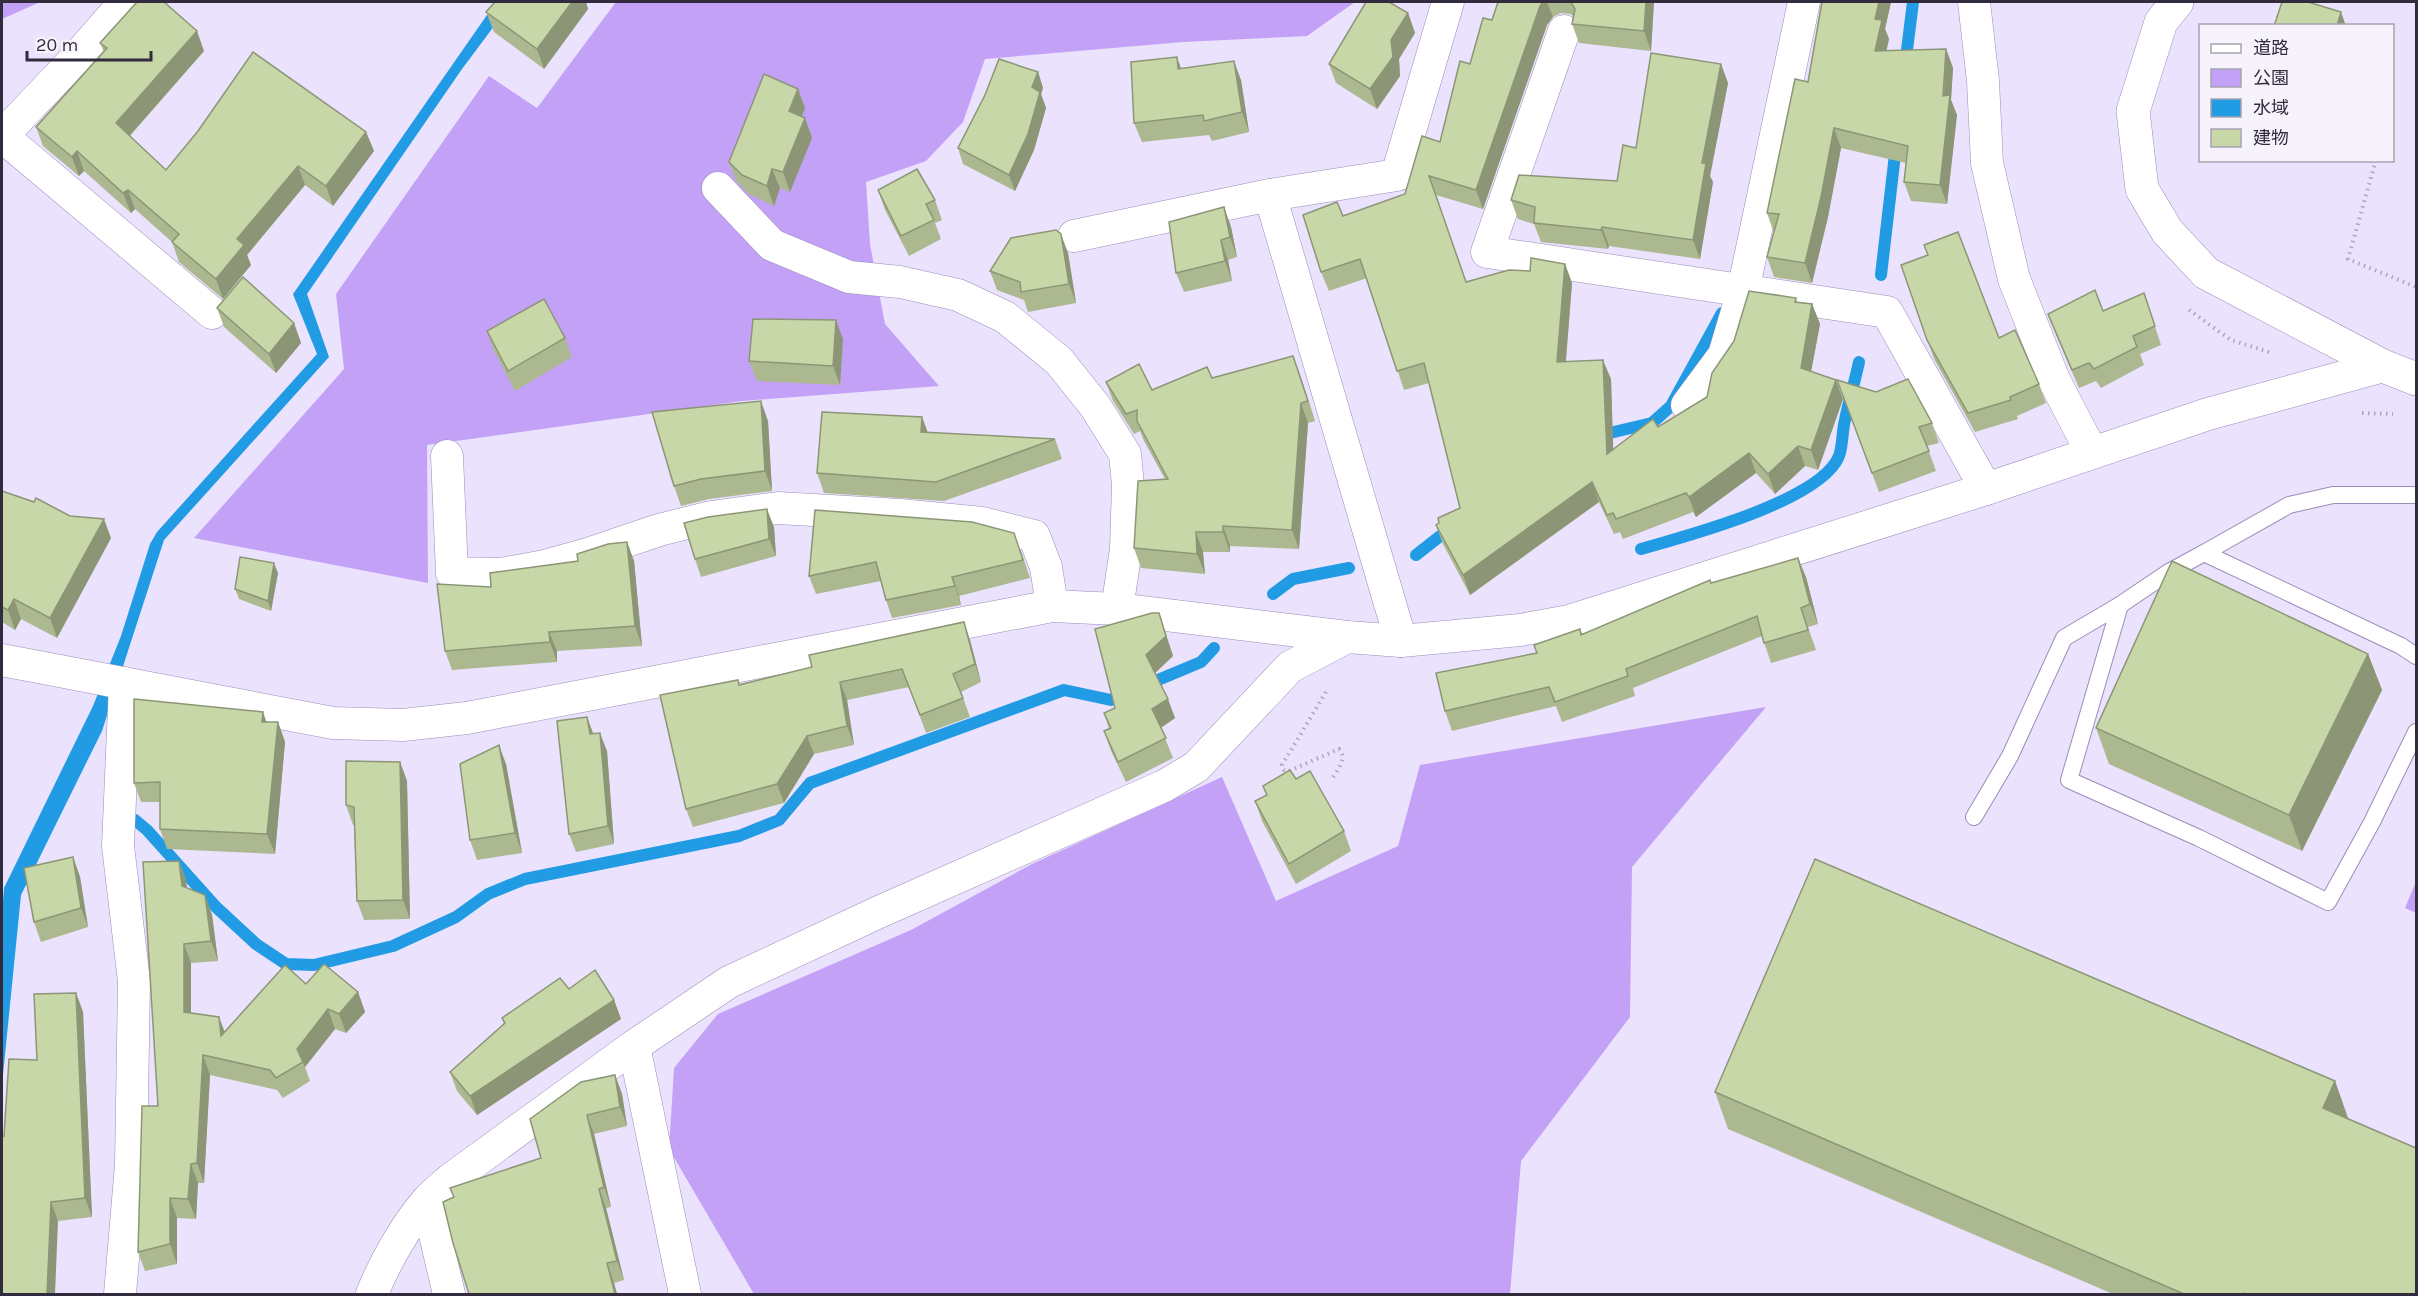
<svg xmlns="http://www.w3.org/2000/svg" width="2418" height="1296" viewBox="0 0 2418 1296" font-family="Karla,'Noto Sans JP',sans-serif">
  <style>
    .green { fill: #c3a1f7 }
    .water { fill: #219be4 }
    .lines { fill: none; stroke-linecap: round; stroke-linejoin: round }
    .stream { stroke: #219be4; stroke-width: 12 }
    .service-casing { stroke: #9c8cb7; stroke-width: 18 }
    .minor-casing { stroke: #9c8cb7; stroke-width: 33 }
    .tertiary-casing { stroke: #9c8cb7; stroke-width: 34 }
    .path { stroke: #aea6be; stroke-width: 4; stroke-dasharray: 1.5 4.5; stroke-linecap: butt }
    .service { stroke: #fff; stroke-width: 16 }
    .minor { stroke: #fff; stroke-width: 32 }
    .tertiary { stroke: #fff; stroke-width: 33 }
    .wall { fill: #acb990 }
    .shaded-wall { fill: #8c9676 }
    .building { fill: #c8d7a8; stroke: #8c9676; stroke-width: 1.5 }
  </style>
  <rect width="100%" height="100%" fill="#ebe2fd"/>
  <g class="green">
    <path d="M2,2L38,3L2,19Z"/>
    <path d="M616,2H1355L1307,36L1183,42L985,59L963,122L926,161L866,182L870,244L885,324L939,386L742,401L427,445L428,583L194,538L344,369L336,294L489,76L537,108Z"/>
    <path d="M1766,707L1632,867L1630,1017L1521,1161L1510,1294H754L669,1149L674,1068L718,1014L911,930L1032,864L1222,777L1276,901L1398,846L1420,765Z"/>
    <path d="M2416,882V913L2405,908Z"/>
  </g>
  <path class="water" d="M496,2H512L462,69L307,294L329,357L164,540L102,731L21,895L2,1085V914L4,888L93,706L121,636L150,544L157,532L317,354L293,294Z"/>
  <g class="lines">
    <g class="stream">
      <path d="M1905,66L1913,2"/>
      <path d="M1881,275L1896,146"/>
      <path d="M1597,436L1652,423L1671,406L1722,313"/>
      <path d="M1641,549C1686,536 1821,501 1839,456C1843,445 1842,431 1845,420C1849,400 1855,381 1859,362"/>
      <path d="M1416,555L1453,526"/>
      <path d="M1273,594L1293,579L1349,568"/>
      <path d="M1146,685L1201,662L1214,648"/>
      <path d="M135,820L147,830L216,907L256,944L286,964L314,965L393,946L456,917L488,894L525,879L739,836L779,820L810,783L1064,690L1111,700L1127,693"/>
    </g>
    <defs>
      <g id="service">
        <path d="M2416,495H2333L2289,505L2204,553L2401,646L2416,656"/>
        <path d="M2120,605L2169,572L2204,553"/>
        <path d="M1974,817L2010,756L2064,638L2120,605L2069,780L2199,838L2328,902L2372,822L2416,732"/>
      </g>
      <g id="minor">
        <path d="M125,2L77,57L2,136L212,313"/>
        <path d="M1974,2L1983,81L1987,163L2014,279L2054,380L2092,453"/>
        <path d="M1564,31L1487,252L1887,312L1986,489"/>
        <path d="M718,188L772,245L849,277L900,282L958,295L1005,317L1059,361L1095,406L1125,454L1128,485L1126,549L1117,609"/>
        <path d="M1270,195L1401,641"/>
        <path d="M1074,236L1270,195L1397,175L1448,2"/>
        <path d="M1687,405L1724,355L1743,291L1804,2"/>
        <path d="M447,456L452,573L501,574L545,566L588,554L659,530L711,517L778,508L900,515L982,523L1034,536L1046,567L1052,606"/>
        <path d="M2,660L333,723L403,725L467,718L1052,606L1117,609L1347,637L1401,641L1520,630L1569,621L1986,489L2208,414L2383,366"/>
        <path d="M634,1046L729,982L879,912L1164,786L1196,767L1290,667L1347,637"/>
        <path d="M427,1201L449,1294"/>
        <path d="M120,1294L131,1165L134,981L118,846L125,683"/>
        <path d="M372,1294C384,1264 405,1226 427,1201C434,1193 443,1186 451,1179L634,1046L685,1294"/>
      </g>
      <path id="tertiary" d="M2177,2L2161,22L2133,111L2142,189L2167,231L2206,273L2383,366L2416,379"/>
    </defs>
    <use href="#service" class="service-casing"/>
    <use href="#minor" class="minor-casing"/>
    <use href="#tertiary" class="tertiary-casing"/>
    <g class="path">
      <path d="M2376,160L2348,259L2416,287"/>
      <path d="M2189,310L2231,340L2269,352"/>
      <path d="M2362,413L2393,414"/>
      <path d="M1326,692L1282,765L1284,770L1289,771L1339,749C1348,758 1337,770 1332,779"/>
    </g>
    <use href="#service" class="service"/>
    <use href="#minor" class="minor"/>
    <use href="#tertiary" class="tertiary"/>
  </g>
  <g class="wall">
    <path d="M495,2H586L588,9L544,69L494,32L486,12Z"/>
    <path d="M1498,2H1654L1651,51L1579,43L1572,24L1573,16L1570,14L1561,13L1553,17L1547,25L1483,209L1436,195L1466,282L1530,271L1565,264L1572,283L1566,362L1611,379L1613,450L1658,427L1707,397L1796,298L1797,302L1812,304L1820,324L1811,372L1843,399L1818,470L1805,466L1775,494L1756,473L1696,517L1693,512L1623,539L1620,532L1614,534L1599,502L1470,595L1443,544L1436,525L1460,508L1429,383L1404,390L1367,278L1329,291L1321,272L1343,216L1405,194L1440,142L1470,64L1492,20Z"/>
    <path d="M1822,2H1891L1885,29L1889,39L1886,51L1946,49L1953,68L1951,100L1957,115L1947,204L1911,201L1904,182L1906,163L1841,148L1828,217L1812,283L1774,277L1767,257L1774,233L1767,213L1808,82Z"/>
    <path d="M1408,13L1415,33L1399,59L1400,76L1377,109L1336,83L1329,64Z"/>
    <path d="M100,43L204,51L130,136L166,170L366,132L374,151L333,206L305,185L247,255L251,265L223,299L179,262L172,242L135,209L131,213L84,171L79,176L43,146L36,127L104,52Z"/>
    <path d="M1721,64L1728,83L1710,176L1713,182L1700,259L1609,246L1608,249L1541,242L1534,224L1518,219L1511,200L1617,181L1636,148Z"/>
    <path d="M1181,69L1241,80L1249,132L1212,141L1209,135L1142,142L1134,123Z"/>
    <path d="M1038,72L1043,88L1041,94L1046,108L1034,150L1015,191L963,164L958,148Z"/>
    <path d="M798,89L805,108L802,117L805,118L812,138L790,192L780,188L774,206L749,194L736,181L729,162Z"/>
    <path d="M878,190L935,200L942,220L935,223L941,239L909,256L885,210Z"/>
    <path d="M1224,207L1231,227L1237,257L1228,260L1232,281L1184,292L1176,273Z"/>
    <path d="M1068,253L1076,303L1028,312L1024,300L997,290L990,271Z"/>
    <path d="M1901,265L1999,338L2039,384L2046,403L2017,416L2018,419L1975,432L1934,359Z"/>
    <path d="M2144,293L2161,345L2140,354L2144,365L2101,388L2096,381L2079,388L2055,332L2048,314L2103,311Z"/>
    <path d="M217,308L294,323L301,343L276,373L224,327Z"/>
    <path d="M487,331L565,338L572,357L515,391L494,351Z"/>
    <path d="M843,339L840,385L757,381L749,361Z"/>
    <path d="M1300,375L1315,421L1308,423L1299,549L1230,546V552H1203L1205,574L1141,568L1134,548L1165,479L1144,441L1140,431L1134,434L1113,401L1106,382L1152,390L1212,378Z"/>
    <path d="M1837,380L1932,423L1939,443L1927,446L1936,471L1879,492Z"/>
    <path d="M922,417L928,433L1055,439L1062,459L944,501L824,493L817,473Z"/>
    <path d="M768,421L772,491L709,499L681,506L674,486Z"/>
    <path d="M2,491L111,538L57,638L21,619L15,630L2,622Z"/>
    <path d="M815,510L1021,551L1030,578L959,596L961,605L892,618L886,600L881,581L816,594L809,576Z"/>
    <path d="M774,527L776,556L701,577L695,559Z"/>
    <path d="M627,542L634,561L642,646L557,651V662L452,670L445,651L491,587L578,561Z"/>
    <path d="M278,573L271,611L239,599L235,589Z"/>
    <path d="M1806,577L1818,624L1808,627L1816,650L1771,663L1762,636L1633,688L1635,696L1562,722L1556,706L1452,731L1445,711L1537,653L1580,629L1582,634L1711,583Z"/>
    <path d="M1159,613L1173,656L1155,673L1175,718L1161,728L1173,758L1126,782L1111,751L1104,731L1109,729L1104,713L1115,708Z"/>
    <path d="M970,640L981,682L961,692L970,717L926,733L909,687L847,700L854,745L814,754L784,803L693,827L686,809L740,684L812,667Z"/>
    <path d="M2368,654L2382,690L2302,851L2109,764L2096,728Z"/>
    <path d="M587,717L593,733L607,751L614,844L576,852L569,834Z"/>
    <path d="M266,722H278L285,742L275,854L167,849L160,829V802H141L134,783Z"/>
    <path d="M400,762L407,781L410,919L364,920L357,901L354,825H353L346,805Z"/>
    <path d="M506,764L522,853L477,860L470,840Z"/>
    <path d="M1255,801L1344,831L1351,851L1296,884L1262,821Z"/>
    <path d="M73,857L80,877L88,927L41,942L34,922Z"/>
    <path d="M179,861L186,880L187,888L205,895L212,915L218,961L191,963V1013L219,1017L225,1032L306,984L358,992L365,1012L346,1033L335,1029L305,1067L310,1081L283,1098L277,1090L210,1075L204,1183H198L196,1219L177,1218V1264L145,1271L138,1252L158,1106Z"/>
    <path d="M569,989L614,1000L621,1019L477,1115L457,1091L450,1072L504,1024L502,1018Z"/>
    <path d="M76,993L83,1012L92,1217L58,1221L4,1136L37,1060Z"/>
    <path d="M615,1075L622,1094L627,1126L594,1134L611,1207L606,1208L624,1280L614,1283L617,1294H469L541,1158Z"/>
    <path d="M2335,1081L2348,1119L2416,1294H2113L1728,1129L1715,1092Z"/>
  </g>
  <g class="shaded-wall">
    <path d="M572,2H586L588,9L544,69L537,49Z"/>
    <path d="M1543,2H1547L1553,17L1547,25L1483,209L1476,190L1540,6Z"/>
    <path d="M1646,2H1654L1651,51L1644,31Z"/>
    <path d="M1879,2H1891L1885,29L1889,39L1882,71L1875,51V19Z"/>
    <path d="M2341,12L2346,26H2337Z"/>
    <path d="M1408,13L1415,33L1399,59L1400,76L1377,109L1370,89L1391,40Z"/>
    <path d="M197,31L204,51L123,143L116,123Z"/>
    <path d="M1946,49L1953,68L1951,100L1957,115L1947,204L1940,185Z"/>
    <path d="M1177,57L1184,77L1178,69Z"/>
    <path d="M1234,61L1241,80L1249,132L1242,112Z"/>
    <path d="M1721,64L1728,83L1710,176L1713,182L1700,259L1693,240L1702,163Z"/>
    <path d="M1038,72L1043,88L1041,94L1046,108L1034,150L1015,191L1009,175L1032,87Z"/>
    <path d="M798,89L805,108L796,131L789,111Z"/>
    <path d="M805,118L812,138L790,192L783,172Z"/>
    <path d="M1834,128L1841,148L1828,217L1812,283L1805,263Z"/>
    <path d="M366,132L374,151L333,206L326,186Z"/>
    <path d="M77,151L84,171L79,176L72,157Z"/>
    <path d="M298,166L305,185L247,255L251,265L223,299L216,279L237,239Z"/>
    <path d="M772,169L780,188L774,206L767,186Z"/>
    <path d="M128,190L135,209L131,213L123,193Z"/>
    <path d="M1224,207L1231,227L1237,257L1230,237Z"/>
    <path d="M1602,227L1609,246L1608,249L1601,230Z"/>
    <path d="M1061,234L1068,253L1076,303L1069,284Z"/>
    <path d="M1221,240L1228,260L1232,281L1225,261Z"/>
    <path d="M1565,264L1572,283L1564,382L1557,362Z"/>
    <path d="M1812,304L1820,324L1808,388L1801,368Z"/>
    <path d="M836,320L843,339L840,385L833,366Z"/>
    <path d="M294,323L301,343L276,373L269,354Z"/>
    <path d="M1293,356L1300,375L1315,421L1308,401Z"/>
    <path d="M1603,360L1611,379L1614,474L1607,454Z"/>
    <path d="M1836,380L1843,399L1818,470L1811,450Z"/>
    <path d="M761,401L768,421L772,491L765,471Z"/>
    <path d="M1301,403L1308,423L1299,549L1292,530Z"/>
    <path d="M922,417L929,436L921,432Z"/>
    <path d="M1798,446L1805,466L1775,494L1768,474Z"/>
    <path d="M1749,453L1756,473L1696,517L1689,497Z"/>
    <path d="M1592,482L1599,502L1470,595L1463,575Z"/>
    <path d="M767,509L774,527L776,556L769,539Z"/>
    <path d="M104,519L111,538L57,638L50,618Z"/>
    <path d="M1223,526L1230,546V552L1223,532Z"/>
    <path d="M1196,532L1203,552L1205,574L1197,554Z"/>
    <path d="M627,542L634,561L642,646L635,626Z"/>
    <path d="M1798,558L1806,577L1818,624L1810,604Z"/>
    <path d="M274,563L278,573L271,611L268,601Z"/>
    <path d="M952,577L959,596L961,605L955,586Z"/>
    <path d="M14,599L21,619L15,630L8,610Z"/>
    <path d="M1159,613L1173,656L1153,675L1146,655Z"/>
    <path d="M964,622L970,640L981,682L975,664Z"/>
    <path d="M549,632L557,651V662L550,642Z"/>
    <path d="M2368,654L2382,690L2302,851L2289,815Z"/>
    <path d="M840,682L847,700L854,745L847,726Z"/>
    <path d="M1168,699L1175,718L1159,729L1152,709Z"/>
    <path d="M263,712L270,732L262,722Z"/>
    <path d="M587,717L594,736L590,734Z"/>
    <path d="M278,722L285,742L275,854L267,834Z"/>
    <path d="M600,733L607,751L614,844L608,826Z"/>
    <path d="M807,736L814,754L784,803L777,784Z"/>
    <path d="M499,745L506,764L522,853L515,833Z"/>
    <path d="M400,762L407,781L410,919L403,900Z"/>
    <path d="M73,857L80,877L88,927L81,908Z"/>
    <path d="M179,861L186,880L189,906L182,886Z"/>
    <path d="M205,895L212,915L218,961L211,941Z"/>
    <path d="M184,944L191,963V1032L184,1012Z"/>
    <path d="M358,992L365,1012L346,1033L339,1014Z"/>
    <path d="M76,993L83,1012L92,1217L85,1198Z"/>
    <path d="M614,1000L621,1019L477,1115L470,1096Z"/>
    <path d="M328,1009L335,1029L305,1067L297,1049Z"/>
    <path d="M219,1017L226,1037L221,1036Z"/>
    <path d="M203,1055L210,1075L204,1183L197,1163Z"/>
    <path d="M615,1075L622,1094L627,1126L620,1107Z"/>
    <path d="M2335,1081L2348,1118L2337,1144L2323,1108Z"/>
    <path d="M587,1115L594,1134L611,1207L604,1187Z"/>
    <path d="M191,1164L198,1183L196,1219L188,1199Z"/>
    <path d="M599,1189L606,1208L624,1280L617,1261Z"/>
    <path d="M170,1198L177,1218V1264L170,1244Z"/>
    <path d="M51,1202L58,1221L55,1294H47Z"/>
    <path d="M607,1263L614,1283L617,1294H615Z"/>
  </g>
  <g class="building">
    <path d="M137,2H164L197,31L116,123L166,170L198,131L253,52L366,132L326,186L298,166L237,239L244,245L216,279L172,242L179,234L128,190L123,193L77,151L72,157L36,127L107,48L100,43Z"/>
    <path d="M495,2H572L537,49L486,12Z"/>
    <path d="M1366,2H1389L1408,13L1391,40L1393,57L1370,89L1329,64Z"/>
    <path d="M1498,2H1543L1540,6L1476,190L1429,176L1466,282L1509,270L1530,271L1531,258L1565,264L1557,362L1603,360L1607,454L1653,419L1658,427L1707,397L1712,373L1734,341L1749,291L1796,298L1795,302L1812,304L1801,368L1836,380L1811,450L1798,446L1768,474L1749,453L1689,497L1686,493L1616,519L1613,513L1607,515L1592,482L1463,575L1436,525L1439,523L1438,518L1460,508L1424,363L1397,371L1360,259L1321,272L1303,215L1337,202L1343,216L1405,194L1422,136L1440,142L1460,61L1470,64L1483,18L1492,20Z"/>
    <path d="M1571,2H1646L1644,31L1572,24L1575,9Z"/>
    <path d="M1822,2H1879L1875,19L1882,20L1875,51L1946,49L1943,96L1950,95L1940,185L1904,182L1908,146L1834,128L1821,197L1805,263L1767,257L1779,214L1767,213L1795,79L1808,82Z"/>
    <path d="M2282,2H2308L2341,12L2337,26H2274Z"/>
    <path d="M1651,53L1721,64L1702,163H1706L1693,240L1602,227L1601,230L1534,223L1535,207L1511,200L1519,175L1617,181L1623,145L1636,148Z"/>
    <path d="M1177,57L1178,69L1234,61L1242,112L1204,121L1203,115L1134,123L1131,62Z"/>
    <path d="M999,59L1038,72L1032,87L1040,92L1028,134L1009,175L958,148L985,95Z"/>
    <path d="M764,74L798,89L789,111L805,118L783,172L772,169L767,186L742,175L729,162Z"/>
    <path d="M917,169L935,200L926,204L934,220L901,236L878,190Z"/>
    <path d="M1224,207L1230,237L1221,240L1225,261L1176,273L1169,222Z"/>
    <path d="M1056,230L1061,234L1069,284L1021,292L1020,282L990,271L1011,238Z"/>
    <path d="M1958,232L1999,338L2015,330L2039,384L2010,397L2011,400L1968,413L1927,340L1901,265L1928,255L1924,245Z"/>
    <path d="M243,277L294,323L269,354L217,308Z"/>
    <path d="M2095,290L2103,311L2144,293L2155,326L2133,336L2137,347L2094,369L2089,363L2072,370L2048,314Z"/>
    <path d="M544,299L565,338L508,371L487,331Z"/>
    <path d="M753,319L836,320L833,366L749,361Z"/>
    <path d="M1293,356L1308,401L1301,403L1292,530L1223,526V532H1196L1197,554L1134,548L1138,481L1168,479L1137,421V410L1126,414L1106,382L1139,364L1152,390L1207,367L1212,378Z"/>
    <path d="M1908,379L1932,423L1919,427L1929,451L1872,473L1837,380L1876,392Z"/>
    <path d="M761,401L765,471L701,479L674,486L652,412Z"/>
    <path d="M822,412L922,417L921,432L1055,439L936,482L817,473Z"/>
    <path d="M2,491L34,502L36,498L70,516L104,519L50,618L14,599L8,610L2,607Z"/>
    <path d="M767,509L769,539L695,559L684,523L708,517Z"/>
    <path d="M815,510L972,522L1014,533L1023,560L952,577L955,586L886,600L876,562L809,576Z"/>
    <path d="M627,542L635,626L549,632L550,642L445,651L437,584L491,587L490,573L578,561L577,554L608,544Z"/>
    <path d="M240,557L274,563L268,601L235,589Z"/>
    <path d="M1798,558L1810,604L1801,608L1808,630L1764,643L1757,616L1626,669L1628,676L1555,702L1549,687L1445,711L1436,673L1537,653L1534,645L1580,629L1581,635L1710,580L1711,583Z"/>
    <path d="M2172,561L2368,654L2289,815L2096,728Z"/>
    <path d="M1152,613H1159L1166,636L1146,655L1168,699L1152,709L1166,738L1118,762L1104,731L1111,728L1104,713L1115,708L1095,629Z"/>
    <path d="M964,622L975,664L953,674L963,698L920,715L902,669L840,682L847,726L807,736L777,784L686,809L660,695L738,680L739,685L812,667L809,655Z"/>
    <path d="M134,699L263,712L262,722H278L267,834L160,829V782L134,783Z"/>
    <path d="M587,717L590,734L600,733L608,826L569,834L557,721Z"/>
    <path d="M499,745L515,833L470,840L460,764Z"/>
    <path d="M346,761L400,762L403,900L357,901L354,807L346,805Z"/>
    <path d="M1290,770L1296,779L1310,771L1344,831L1289,864L1255,801L1267,795L1263,786Z"/>
    <path d="M73,857L81,908L34,922L24,868Z"/>
    <path d="M1815,859L2335,1081L2323,1108L2416,1148V1294H2247L2244,1293L2243,1294H2184L1715,1092Z"/>
    <path d="M179,861L182,886L205,895L211,941L184,944V1012L219,1017L221,1036L285,965L306,984L324,964L358,992L339,1014L328,1009L297,1049L303,1062L276,1078L270,1070L203,1055L197,1163L191,1164L188,1199L170,1198V1244L138,1252L142,1106H158L143,862Z"/>
    <path d="M595,970L614,1000L470,1096L450,1072L505,1023L502,1018L560,978L569,989Z"/>
    <path d="M76,993L85,1198L51,1202L47,1294H2V1137L4,1136L9,1059L37,1060L34,994Z"/>
    <path d="M615,1075L620,1107L587,1115L604,1187L599,1189L617,1261L607,1263L615,1294H469L453,1243L443,1202L454,1197L450,1188L541,1158L530,1119L581,1082Z"/>
  </g>
  <rect width="2418" height="1296" fill="none" stroke="#322b3d" stroke-width="6"/>
  <rect x="2199" y="24" width="195" height="138" fill="#f6f3fc" stroke="#a8a3b0" stroke-width="1.5"/>
  <rect x="2211" y="44" width="30" height="9" fill="#ffffff" stroke="#a8a3b0" stroke-width="1.5"/>
  <text x="2253" y="54" font-size="18" fill="#322b3d">道路</text>
  <rect x="2211" y="69" width="30" height="18" fill="#c3a1f7" stroke="#a8a3b0" stroke-width="1.5"/>
  <text x="2253" y="84" font-size="18" fill="#322b3d">公園</text>
  <rect x="2211" y="99" width="30" height="18" fill="#219be4" stroke="#a8a3b0" stroke-width="1.5"/>
  <text x="2253" y="114" font-size="18" fill="#322b3d">水域</text>
  <rect x="2211" y="129" width="30" height="18" fill="#c8d7a8" stroke="#a8a3b0" stroke-width="1.5"/>
  <text x="2253" y="144" font-size="18" fill="#322b3d">建物</text>
  <path d="M27 51v9h124v-9" fill="none" stroke="#322b3d" stroke-width="3"/>
  <text x="36" y="51" font-size="18" fill="#322b3d" stroke="#f6f3fc" stroke-width="4.5" paint-order="stroke">20 m</text>
</svg>
